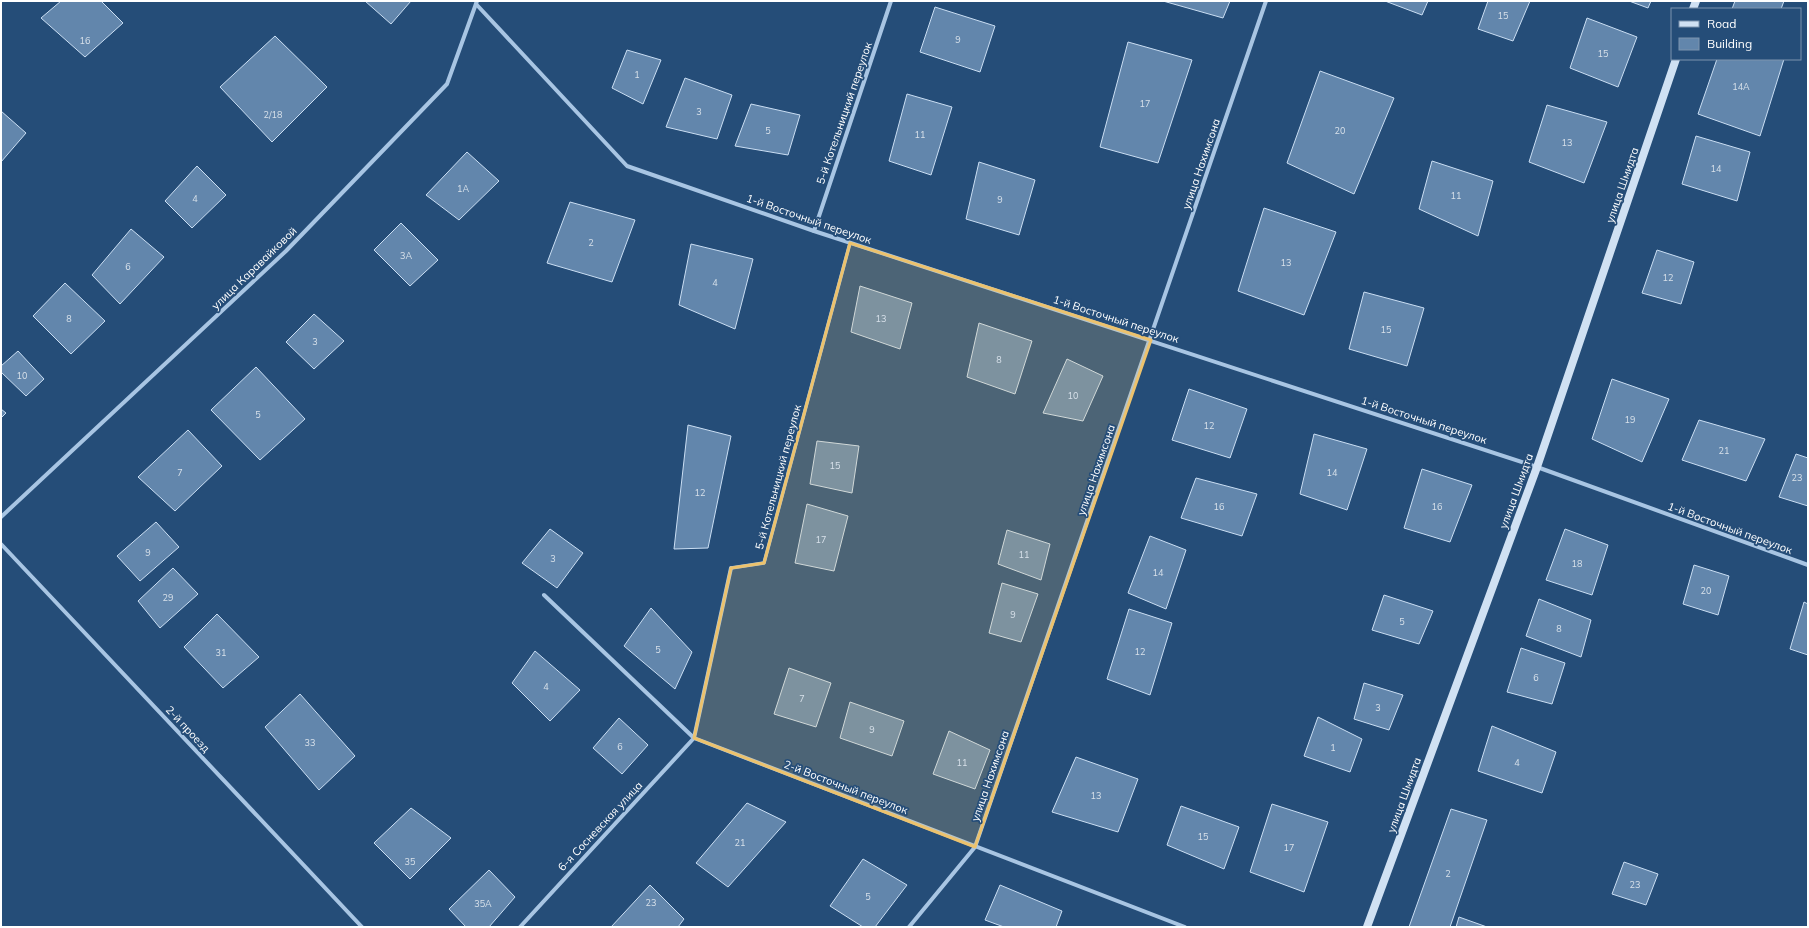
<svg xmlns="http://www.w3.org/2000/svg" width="1809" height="928" viewBox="0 0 1809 928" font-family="Mulish,sans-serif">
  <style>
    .building { fill: #6286ac; stroke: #cadef3 }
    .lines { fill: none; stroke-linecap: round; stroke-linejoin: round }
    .pedestrian { stroke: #a8c5e3; stroke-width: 3.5 }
    .minor { stroke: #a8c5e3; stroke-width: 4 }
    .secondary { stroke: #d0e1f3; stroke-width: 8 }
    .marked { fill: #ecc26d; fill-opacity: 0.2; stroke: #ecc26d; stroke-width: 3; stroke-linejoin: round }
    .labels { text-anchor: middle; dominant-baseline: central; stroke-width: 3.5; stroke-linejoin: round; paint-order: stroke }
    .number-label { font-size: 9px; fill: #d8e1ea }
    .street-label { font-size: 11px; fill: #fff; stroke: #254d78 }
  </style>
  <rect width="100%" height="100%" fill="#254d78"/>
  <g class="building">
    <path d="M61,1H101L123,23L85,57L41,18Z"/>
    <path d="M365,1H411L391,24Z"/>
    <path d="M1163,1H1230L1223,18Z"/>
    <path d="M1385,1H1428L1422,15Z"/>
    <path d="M1488,1H1530L1513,41L1478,29Z"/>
    <path d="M1629,1H1651L1648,8Z"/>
    <path d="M1735,1H1784L1781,9H1732Z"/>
    <path d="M935,7L995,26L980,72L920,52Z"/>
    <path d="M1587,18L1637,37L1618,87L1570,68Z"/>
    <path d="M275,36L327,87L272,142L220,87Z"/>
    <path d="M1128,42L1192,60L1158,163L1100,147Z"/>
    <path d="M627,50L661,60L643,104L612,88Z"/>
    <path d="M1717,59H1784L1760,136L1698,114Z"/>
    <path d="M1320,71L1394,98L1354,194L1287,163Z"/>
    <path d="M685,78L732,95L717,139L666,127Z"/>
    <path d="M907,94L952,107L931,175L889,161Z"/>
    <path d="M751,104L800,115L788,155L735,146Z"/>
    <path d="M1547,105L1607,122L1584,183L1529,162Z"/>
    <path d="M1,111L26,133L1,162Z"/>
    <path d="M1696,136L1750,152L1737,201L1682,184Z"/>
    <path d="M467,152L499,181L459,220L426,195Z"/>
    <path d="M1432,161L1493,181L1478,236L1419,209Z"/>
    <path d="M979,162L1035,180L1019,235L966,219Z"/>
    <path d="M197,166L226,195L192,228L165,201Z"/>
    <path d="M570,202L635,220L612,282L547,263Z"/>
    <path d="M1264,208L1336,232L1304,315L1238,291Z"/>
    <path d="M401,223L438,260L410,286L374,250Z"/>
    <path d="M131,229L164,257L120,304L92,275Z"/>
    <path d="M691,244L753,259L735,329L679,305Z"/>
    <path d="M1657,250L1694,262L1681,304L1642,293Z"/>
    <path d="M65,283L105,321L71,354L33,316Z"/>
    <path d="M860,286L912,303L900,349L851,332Z"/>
    <path d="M1364,292L1424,308L1407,366L1349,349Z"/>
    <path d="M314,314L344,341L314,369L286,342Z"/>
    <path d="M979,323L1032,341L1015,394L967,377Z"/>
    <path d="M18,351L44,379L26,396L1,372V366Z"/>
    <path d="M1067,359L1103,376L1083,421L1043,413Z"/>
    <path d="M256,367L305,419L260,460L211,410Z"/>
    <path d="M1612,379L1669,399L1642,462L1592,439Z"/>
    <path d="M1189,389L1247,409L1230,458L1172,440Z"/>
    <path d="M1,409L6,413L1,418Z"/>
    <path d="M1699,420L1765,439L1746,481L1682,460Z"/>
    <path d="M688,425L731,436L708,548L674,549Z"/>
    <path d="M188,430L222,466L175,511L138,477Z"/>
    <path d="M1314,434L1367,449L1347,510L1300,494Z"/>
    <path d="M817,441L859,446L852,493L810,484Z"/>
    <path d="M1796,454L1808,458V506L1779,497Z"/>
    <path d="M1422,469L1472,485L1450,542L1404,528Z"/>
    <path d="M1196,478L1257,494L1242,536L1181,518Z"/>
    <path d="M807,504L848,516L834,571L795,563Z"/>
    <path d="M156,522L179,547L140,581L117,556Z"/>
    <path d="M550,529L583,553L557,588L522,563Z"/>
    <path d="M1565,529L1608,545L1592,595L1546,580Z"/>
    <path d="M1007,530L1050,544L1041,580L998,564Z"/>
    <path d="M1150,536L1186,550L1166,609L1128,593Z"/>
    <path d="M1694,565L1729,576L1718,615L1683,604Z"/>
    <path d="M173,568L198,594L160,628L138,601Z"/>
    <path d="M1002,583L1038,594L1021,642L989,633Z"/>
    <path d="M1384,595L1433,611L1419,644L1372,630Z"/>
    <path d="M1539,599L1591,620L1581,657L1526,636Z"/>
    <path d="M1804,602L1808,604V655L1790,649Z"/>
    <path d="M651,608L692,652L675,689L624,646Z"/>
    <path d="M1129,609L1172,623L1150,695L1107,679Z"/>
    <path d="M217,614L259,657L223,688L184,647Z"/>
    <path d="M1521,648L1565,663L1552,704L1507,692Z"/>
    <path d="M535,651L580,690L550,721L512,683Z"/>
    <path d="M789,668L831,683L816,727L774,714Z"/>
    <path d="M1364,683L1403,695L1389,730L1354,719Z"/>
    <path d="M300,694L355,756L319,790L265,727Z"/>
    <path d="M850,702L904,721L892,756L840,738Z"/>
    <path d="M1318,717L1362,739L1350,772L1304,756Z"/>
    <path d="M619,718L648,745L622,774L593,748Z"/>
    <path d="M1492,726L1556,752L1542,793L1478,771Z"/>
    <path d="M949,731L990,750L975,789L933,774Z"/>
    <path d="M1076,757L1138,779L1118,832L1052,812Z"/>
    <path d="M747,803L786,822L728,887L696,863Z"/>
    <path d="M1272,804L1328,822L1304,892L1250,872Z"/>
    <path d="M1181,806L1239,827L1224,869L1167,845Z"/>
    <path d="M411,808L451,838L410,879L374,843Z"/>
    <path d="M1451,809L1487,820L1450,927H1409Z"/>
    <path d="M863,859L907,885L875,927H863L830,906Z"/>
    <path d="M1624,862L1658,874L1646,905L1612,894Z"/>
    <path d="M489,870L515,897L489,927H466L449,909Z"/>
    <path d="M650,885L684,919L678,927H611Z"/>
    <path d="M1000,885L1062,911L1056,927H1004L985,920Z"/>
    <path d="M1459,917L1487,927H1456Z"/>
  </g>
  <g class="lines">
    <path class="pedestrian" d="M731,568L764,563L850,243"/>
    <g class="minor">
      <path d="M476,4L627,166L814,231L1537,467L1808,565"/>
      <path d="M814,231L891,1"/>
      <path d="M1,517L286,251L447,84L477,1"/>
      <path d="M1,544L362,927"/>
      <path d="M544,595L694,738L1185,927"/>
      <path d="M694,738L731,568"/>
      <path d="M520,927L694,738"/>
      <path d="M909,927L975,847L1266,1"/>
    </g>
    <g class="secondary">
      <path d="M1693,9L1696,1"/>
      <path d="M1367,927L1537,467L1676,59"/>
    </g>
  </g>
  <path class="marked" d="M850,243L1151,340L975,847L694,738L731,568L764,563Z"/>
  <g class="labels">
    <g class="number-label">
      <text x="1503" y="15">15</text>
      <text x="958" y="39">9</text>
      <text x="85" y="40">16</text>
      <text x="1603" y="53">15</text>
      <text x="637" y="74">1</text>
      <text x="1741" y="86">14А</text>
      <text x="1145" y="103">17</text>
      <text x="699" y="111">3</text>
      <text x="273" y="114">2/18</text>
      <text x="768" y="130">5</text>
      <text x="1340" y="130">20</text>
      <text x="920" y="134">11</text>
      <text x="1567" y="142">13</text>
      <text x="1716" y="168">14</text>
      <text x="463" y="188">1А</text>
      <text x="1456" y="195">11</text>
      <text x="195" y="198">4</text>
      <text x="1000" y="199">9</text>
      <text x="591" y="242">2</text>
      <text x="406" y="255">3А</text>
      <text x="1286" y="262">13</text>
      <text x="128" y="266">6</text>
      <text x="1668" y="277">12</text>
      <text x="715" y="282">4</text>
      <text x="69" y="318">8</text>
      <text x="881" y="318">13</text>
      <text x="1386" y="329">15</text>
      <text x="315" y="341">3</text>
      <text x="999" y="359">8</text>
      <text x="22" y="375">10</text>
      <text x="1073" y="395">10</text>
      <text x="258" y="414">5</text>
      <text x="1630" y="419">19</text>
      <text x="1209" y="425">12</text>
      <text x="1724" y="450">21</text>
      <text x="835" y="465">15</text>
      <text x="180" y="472">7</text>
      <text x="1332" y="472">14</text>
      <text x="1797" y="477">23</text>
      <text x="700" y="492">12</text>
      <text x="1219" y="506">16</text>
      <text x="1437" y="506">16</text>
      <text x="821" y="539">17</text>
      <text x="148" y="552">9</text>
      <text x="1024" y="554">11</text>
      <text x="553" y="558">3</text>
      <text x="1577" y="563">18</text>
      <text x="1158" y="572">14</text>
      <text x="1706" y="590">20</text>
      <text x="168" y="597">29</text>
      <text x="1013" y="614">9</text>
      <text x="1402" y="621">5</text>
      <text x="1559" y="628">8</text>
      <text x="658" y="649">5</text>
      <text x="1140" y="651">12</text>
      <text x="221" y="652">31</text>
      <text x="1536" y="677">6</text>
      <text x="546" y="686">4</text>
      <text x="802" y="698">7</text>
      <text x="1378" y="707">3</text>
      <text x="872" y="729">9</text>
      <text x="310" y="742">33</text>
      <text x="620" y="746">6</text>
      <text x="1333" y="747">1</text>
      <text x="962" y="762">11</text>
      <text x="1517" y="762">4</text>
      <text x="1096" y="795">13</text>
      <text x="1203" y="836">15</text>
      <text x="740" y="842">21</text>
      <text x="1289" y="847">17</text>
      <text x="410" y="861">35</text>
      <text x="1448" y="873">2</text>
      <text x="1635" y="884">23</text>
      <text x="868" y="896">5</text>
      <text x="651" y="902">23</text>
      <text x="483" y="903">35А</text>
    </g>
    <g class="street-label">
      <text transform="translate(844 113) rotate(-71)">5-й Котельницкий переулок</text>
      <text transform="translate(1201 164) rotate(-71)">улица Нахимсона</text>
      <text transform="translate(1622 185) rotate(-71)">улица Шмидта</text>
      <text transform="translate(809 219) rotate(19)">1-й Восточный переулок</text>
      <text transform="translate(254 268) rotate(-44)">улица Каравайковой</text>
      <text transform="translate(1116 319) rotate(18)">1-й Восточный переулок</text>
      <text transform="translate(1424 420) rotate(18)">1-й Восточный переулок</text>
      <text transform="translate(1096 470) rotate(-71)">улица Нахимсона</text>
      <text transform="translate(778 477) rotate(-75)">5-й Котельницкий переулок</text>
      <text transform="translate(1516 491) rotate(-70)">улица Шмидта</text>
      <text transform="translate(1730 528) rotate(20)">1-й Восточный переулок</text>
      <text transform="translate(188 729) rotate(47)">2-й проезд</text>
      <text transform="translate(990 776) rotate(-71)">улица Нахимсона</text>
      <text transform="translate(846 787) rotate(21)">2-й Восточный переулок</text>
      <text transform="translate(1404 795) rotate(-70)">улица Шмидта</text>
      <text transform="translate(600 826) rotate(-47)">6-я Сосневская улица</text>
    </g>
  </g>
  <rect width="1809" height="928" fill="none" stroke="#ffffff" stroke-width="4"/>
  <rect x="1671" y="8" width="130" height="52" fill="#254d78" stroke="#7c94ae"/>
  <rect x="1679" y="21" width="20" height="6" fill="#d0e1f3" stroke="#7c94ae"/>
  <text x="1707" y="28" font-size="12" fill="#ffffff">Road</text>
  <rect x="1679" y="38" width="20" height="12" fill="#6286ac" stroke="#7c94ae"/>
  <text x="1707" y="48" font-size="12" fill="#ffffff">Building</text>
</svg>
